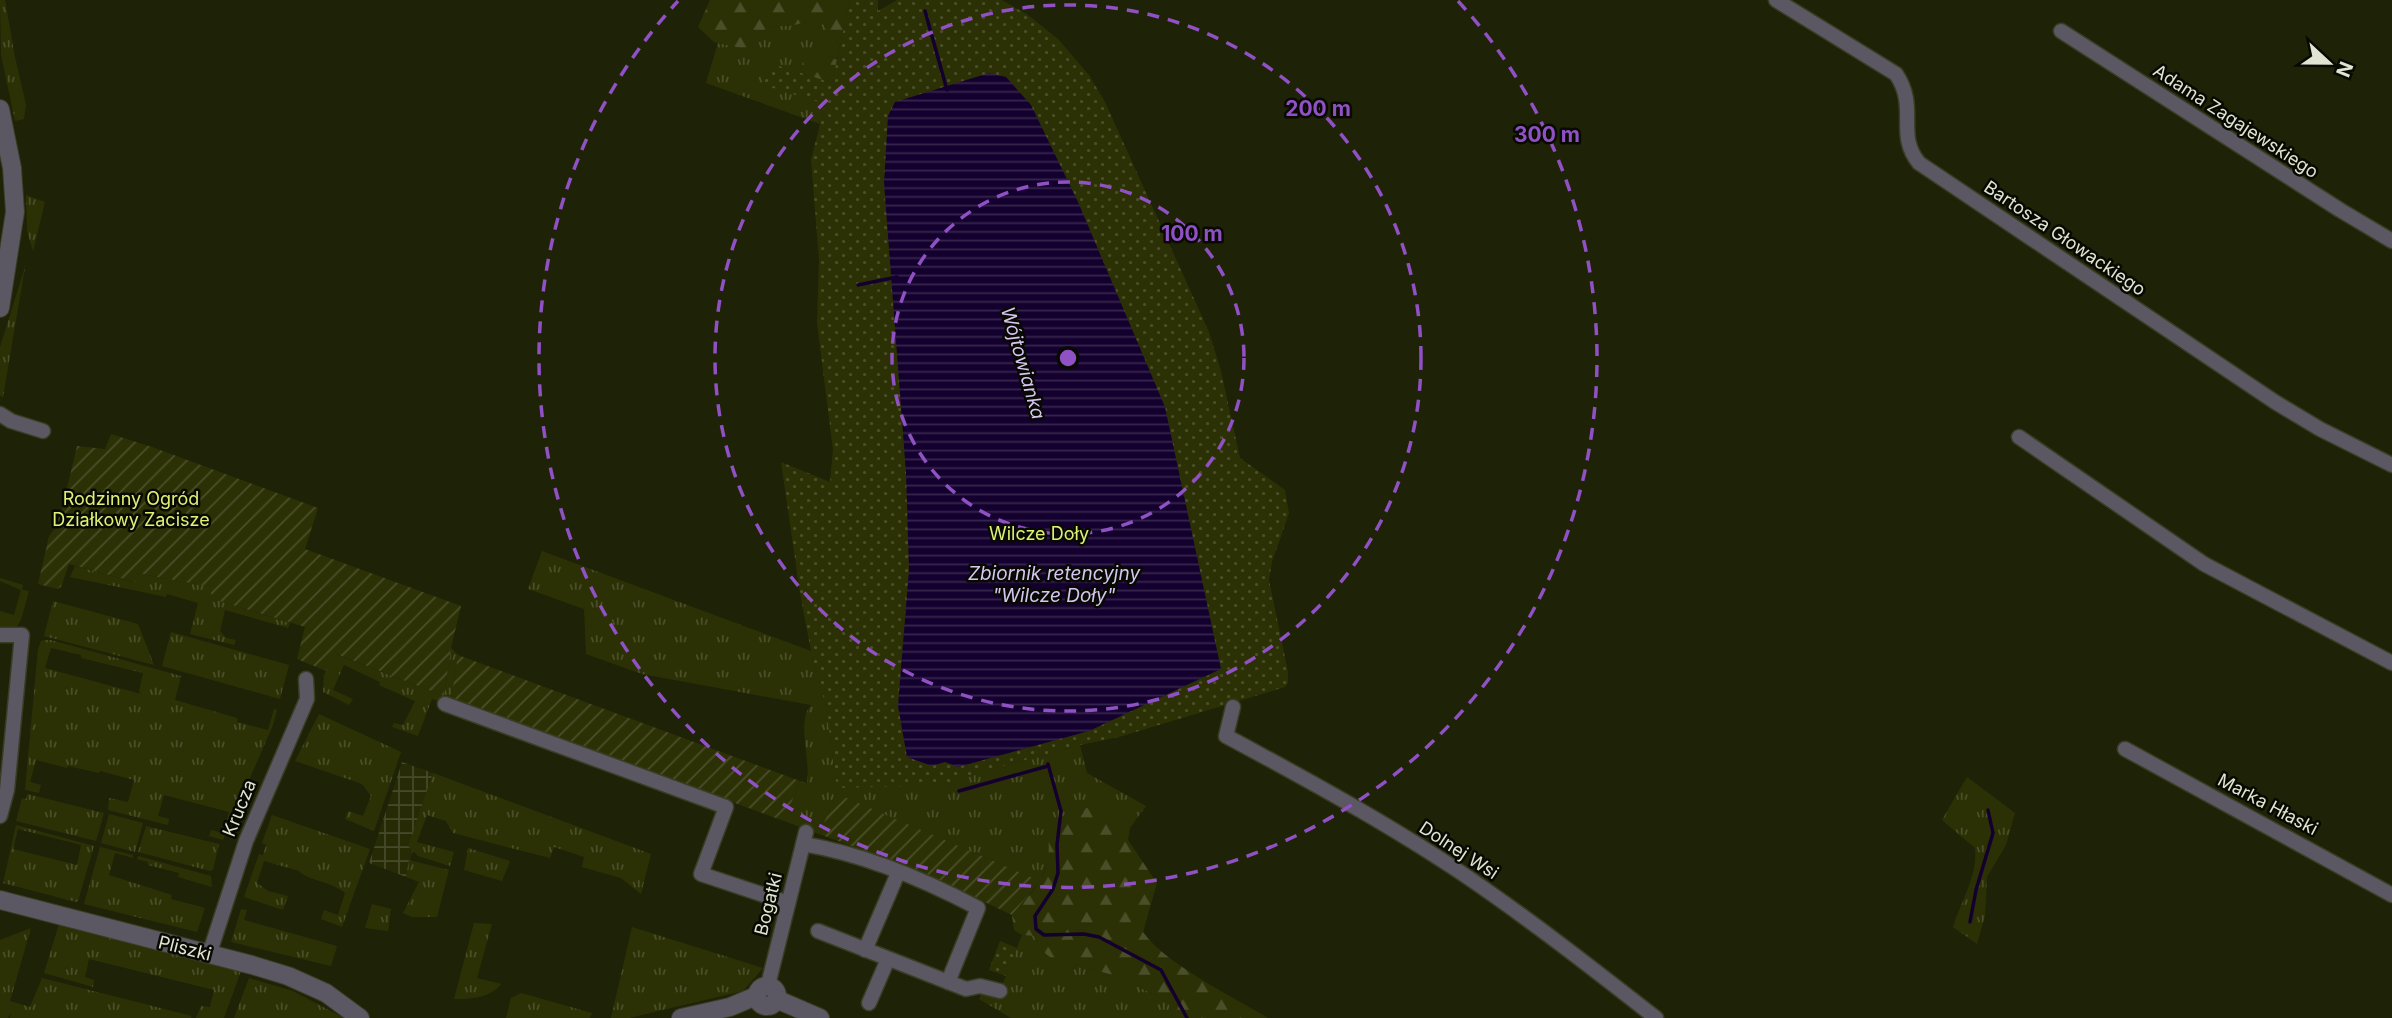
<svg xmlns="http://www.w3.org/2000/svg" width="2392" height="1018" viewBox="0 0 2392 1018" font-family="Inter,sans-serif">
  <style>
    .industrial { fill: url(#industrial-grid) }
    .grass { fill: url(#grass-tufts); fill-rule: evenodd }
    .forest { fill: url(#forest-firs) }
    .park { fill: url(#park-dots) }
    .garden { fill: url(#garden-furrows) }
    .water { fill: url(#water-rules) }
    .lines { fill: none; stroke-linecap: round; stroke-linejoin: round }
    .stream { stroke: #14002e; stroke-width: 3.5 }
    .minor-casing { stroke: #393d23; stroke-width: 17 }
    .tertiary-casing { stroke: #393d23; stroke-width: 20 }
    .minor { stroke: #5b5763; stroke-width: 14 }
    .tertiary { stroke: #5b5763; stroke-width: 18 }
    .ring { fill: none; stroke: #8f51c3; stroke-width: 3.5; stroke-dasharray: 12 9 }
    .labels { text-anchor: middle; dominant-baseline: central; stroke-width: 5; stroke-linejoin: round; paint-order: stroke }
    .street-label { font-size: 18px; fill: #e0e4d3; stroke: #080a02 }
    .park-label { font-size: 18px; fill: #dff176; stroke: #080a02 }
    .water-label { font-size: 19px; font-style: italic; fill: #d5c7f2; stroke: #080a02 }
    .centre { fill: #8f51c3; stroke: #080a02; stroke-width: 3.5 }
    .ring-label { font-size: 21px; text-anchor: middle; font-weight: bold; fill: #8f51c3; stroke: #080a02; stroke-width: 5; stroke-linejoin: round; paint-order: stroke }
  </style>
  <defs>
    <pattern id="industrial-grid" width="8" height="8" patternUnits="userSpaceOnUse" patternTransform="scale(1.75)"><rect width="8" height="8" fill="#262b06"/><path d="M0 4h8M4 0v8" fill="none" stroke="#454a29"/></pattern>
    <pattern id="grass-tufts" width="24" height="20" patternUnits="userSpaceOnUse" patternTransform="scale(1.75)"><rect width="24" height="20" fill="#2c3105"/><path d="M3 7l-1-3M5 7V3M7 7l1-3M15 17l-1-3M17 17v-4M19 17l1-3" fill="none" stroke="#4a4f29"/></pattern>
    <pattern id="forest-firs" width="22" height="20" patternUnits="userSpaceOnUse" patternTransform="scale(1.75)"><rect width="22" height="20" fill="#2c3105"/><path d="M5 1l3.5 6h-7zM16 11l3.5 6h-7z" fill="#4a4f29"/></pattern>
    <pattern id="park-dots" width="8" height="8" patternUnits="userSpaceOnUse" patternTransform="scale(1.75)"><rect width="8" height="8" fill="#2c3105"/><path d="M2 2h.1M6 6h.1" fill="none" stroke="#4a4f29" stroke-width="1.8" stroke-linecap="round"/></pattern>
    <pattern id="garden-furrows" width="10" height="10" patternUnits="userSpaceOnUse" patternTransform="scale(1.75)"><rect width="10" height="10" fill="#2c3105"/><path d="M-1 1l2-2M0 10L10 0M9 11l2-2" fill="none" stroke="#4a4f29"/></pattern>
    <pattern id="water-rules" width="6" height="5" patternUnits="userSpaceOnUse" patternTransform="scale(1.75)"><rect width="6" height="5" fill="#14002e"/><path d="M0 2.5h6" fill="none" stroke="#36254b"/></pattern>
  </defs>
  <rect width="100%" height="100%" fill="#1e2206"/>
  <path class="industrial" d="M402,762L433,773L409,846L413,850L406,877L369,863Z"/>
  <g class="grass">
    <path d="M0,0H5L15,57L26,105L24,119L15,121L1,55Z"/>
    <path d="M819,18L840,46L837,60L825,55L803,60L800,73L773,64L764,84L825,104L820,124L706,83L718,43C755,50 742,51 767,27L795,25Z"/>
    <path d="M26,195L45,202L33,251L27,231Z"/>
    <path d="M26,264L24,273L3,397L0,396V347Z"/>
    <path d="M542,551L811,651L826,707L837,788L956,779L1080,745L1087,773L1146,806L1130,828L1104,802L1051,846L1049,859L1040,881L836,794L819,834L784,821L800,781L807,783C811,760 796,721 811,705L642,674L586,654L584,609L528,589Z"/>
    <path d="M75,566L134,582L136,573L206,586L216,600L290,623L288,628L225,610L220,631L226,638L236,640L234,645L190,634L198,603L167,594L166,597L70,577Z"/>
    <path d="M0,578L23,585L22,590L29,591L21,620L15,629H0V611L14,615L21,590L0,581Z"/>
    <path d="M53,601L138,624L154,665L44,636Z"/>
    <path d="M171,632L289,665L280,699L162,666Z"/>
    <path d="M44,640H51L181,676L175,700L237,718V722L268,730L274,709L277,710L273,725L223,840L209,836L211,830L223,833L229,812L164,795L158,816L169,819L168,825L108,810L109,798L128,802L134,780L100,771L99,773L68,766L67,768L36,760L30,782L41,785L39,793L25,790L38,649L41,641ZM51,648L81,655V658L143,673L139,692L141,694L45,668Z"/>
    <path d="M451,648L458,655L451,699L444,696L442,702L432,699L418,736L392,727L394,723L403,725L415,701L379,685L380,682L344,665L333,690L353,699L349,705L323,692L324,675L335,654L444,696Z"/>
    <path d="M319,714L401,752L374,831L345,819L348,811L363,816L371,796L362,784L295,761Z"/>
    <path d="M433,773L651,854L641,894L621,878L582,867L584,857L554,847L550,858L453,833L446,821L427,815L417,842L454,852L450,866L418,856L408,846Z"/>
    <path d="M1967,777L2015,813L2006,845L1987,877L1985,916L1977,944L1953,927C1961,901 1978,876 1975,848L1942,820Z"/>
    <path d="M27,794L104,813L96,841L16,821L22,798L26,799Z"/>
    <path d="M109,814L143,823L135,852L101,843Z"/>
    <path d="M272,815L370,849L342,927L321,919L324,910L338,915L345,893C329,880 308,881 299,871L264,861L257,883L268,891L288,896L283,910L244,897L259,854L263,855L266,845L262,843Z"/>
    <path d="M16,825L94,846L78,901L76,902L3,883ZM18,829L81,845L77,865L13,849Z"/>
    <path d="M146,826L219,844L213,870L210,871L138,852Z"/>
    <path d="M100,847L133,855V858L115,853L109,875L172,895L171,899L205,908L197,932L84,904Z"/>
    <path d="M468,848L510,861L502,881L464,870Z"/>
    <path d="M138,856L211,876L212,887L178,877L179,873L148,865V862L137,859Z"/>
    <path d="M409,860L449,870L437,917H412L403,913L419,882L406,877Z"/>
    <path d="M372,904L391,909L388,931L365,928Z"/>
    <path d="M241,909L247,910L244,920L337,946L331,966L231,942Z"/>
    <path d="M474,923L492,924L477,978L501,984C490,998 471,999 454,999Z"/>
    <path d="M59,924L241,971L224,1018H196L201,1006L210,1007L214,990L89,959L85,977L94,980L93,987L44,973Z"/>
    <path d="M632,927L763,968L743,991L629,1018H611Z"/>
    <path d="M31,928L10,1001L30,1007L42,978L192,1016L191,1018H10L11,1013L8,1018H0V940Z"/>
    <path d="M1022,935L1035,936L1041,950L1051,958L1120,977L1168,1002L1174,1018H1011L979,999L982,991L998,996Z"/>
    <path d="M249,978L293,991L344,1018H234Z"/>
    <path d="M521,993L592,1013L590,1018H506L511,998Z"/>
  </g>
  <g class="forest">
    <path d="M710,0H850L840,46L819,18L795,25L767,27L751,46L745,49L714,42L698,27Z"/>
    <path d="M825,55L837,60L832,83L800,73L803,60L812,56Z"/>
    <path d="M1104,802L1130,828L1128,840L1157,883L1143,932C1164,963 1235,998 1268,1018H1174L1168,1002L1120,977L1051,958L1041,950L1035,936L1022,935L1014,930L1012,915C1042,882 1055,868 1046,822Z"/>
  </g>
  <g class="park">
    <path d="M850,0H878V11L897,0H1002L1028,15L1058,39L1089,75L1105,102L1209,332L1221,371L1240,458L1285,490L1289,513L1272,562L1269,580L1288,672V683L1285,687L1119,737L1080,745L956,779V782L946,785L837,788L826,707L811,651L800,593L781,462L830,482L833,450L817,323L819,260L811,160L825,104L770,87L764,84L762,74L764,70L773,64L832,83Z"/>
    <path d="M1000,941L1017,948L1006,976L989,970Z"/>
  </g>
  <g class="garden">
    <path d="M111,434L152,447L318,508L305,549L461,606L451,648L444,696L336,654L326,671L297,659L305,627L216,600L205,586L137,573L135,582L69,564L61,587L57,589L38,584L49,536L56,527L63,505L77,446L105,449Z"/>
    <path d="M458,655L800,781L784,821L451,699Z"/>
    <path d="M836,794L842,796L1040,881L1012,915L919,871L819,834Z"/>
  </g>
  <path class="water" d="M989,73L1006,77L1031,105L1078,202L1165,407L1221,669L1089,731L958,767L945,762L932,766L907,757L898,706L909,569L906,473L884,183L888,116L895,102Z"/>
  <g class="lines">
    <g class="stream">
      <path d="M925,11L947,90"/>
      <path d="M858,285L897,277"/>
      <path d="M1048,764L1061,811L1057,845L1058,873L1053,889L1035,916L1036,929L1044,935L1084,934L1099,937L1161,970L1187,1018"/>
      <path d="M959,791L1048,766"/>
      <path d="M1970,922L1976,890L1993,833L1988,810"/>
    </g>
    <defs>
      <g id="minor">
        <path d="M1776,0L1896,74C1919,108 1895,134 1919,163L2275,402L2320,429L2392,465"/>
        <path d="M2061,31L2340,210L2392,241"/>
        <path d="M0,414L11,421L43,431"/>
        <path d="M2019,437L2204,564L2392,663"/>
        <path d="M0,635H22L7,790L0,816"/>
        <path d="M445,704L726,807L701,874L788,903"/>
        <path d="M1233,707L1226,736C1306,779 1385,822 1460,872C1528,918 1592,968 1656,1018"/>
        <path d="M2125,749L2392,895"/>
        <path d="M803,844C864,854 923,879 978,908L948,982"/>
        <path d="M818,931L966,989L980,986L1000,991"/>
        <path d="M865,950L898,873"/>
        <path d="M209,955L246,841L307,699L306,679"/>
        <path d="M768,985L806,832"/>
        <path d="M869,1003L888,959"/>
      </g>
      <g id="tertiary">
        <path d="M0,109L12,168L15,212L0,308"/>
        <path d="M0,900L252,965L288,976L326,993L360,1018"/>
        <circle cx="767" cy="996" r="10"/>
        <path d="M776,999L820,1018"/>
        <path d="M681,1018L730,1007L756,996"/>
      </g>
    </defs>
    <use href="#minor" class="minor-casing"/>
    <use href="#tertiary" class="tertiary-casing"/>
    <use href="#minor" class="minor"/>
    <use href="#tertiary" class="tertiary"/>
  </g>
  <g class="ring">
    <circle cx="1068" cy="358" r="176"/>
    <circle cx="1068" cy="358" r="353"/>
    <path d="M1458 1A529 529 0 1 1 678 1"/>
  </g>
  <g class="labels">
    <g class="street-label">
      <text transform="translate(2236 121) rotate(33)">Adama Zagajewskiego</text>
      <text transform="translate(2065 238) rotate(34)">Bartosza Głowackiego</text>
      <text transform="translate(2268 804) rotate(28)">Marka Hłaski</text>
      <text transform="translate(239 808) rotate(-68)">Krucza</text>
      <text transform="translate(1459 850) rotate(33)">Dolnej Wsi</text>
      <text transform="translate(768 904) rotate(-76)">Bogatki</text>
      <text transform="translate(185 948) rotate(14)">Pliszki</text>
    </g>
    <g class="park-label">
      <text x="131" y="498">Rodzinny Ogród<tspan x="131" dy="21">Działkowy Zacisze</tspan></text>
      <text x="1039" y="533">Wilcze Doły</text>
    </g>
    <g class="water-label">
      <text transform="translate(1023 363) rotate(74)">Wójtowianka</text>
      <text x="1054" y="573">Zbiornik retencyjny<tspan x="1054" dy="22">"Wilcze Doły"</tspan></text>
    </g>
  </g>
  <circle cx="1068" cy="358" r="10" class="centre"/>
  <g class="ring-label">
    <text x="1318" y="116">200 m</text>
    <text x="1547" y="142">300 m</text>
    <text x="1192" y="241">100 m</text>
  </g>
  <g transform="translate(2329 63) rotate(112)" stroke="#080a02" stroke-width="5" paint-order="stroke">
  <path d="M0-5L12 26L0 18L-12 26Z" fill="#e0e4d3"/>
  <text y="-10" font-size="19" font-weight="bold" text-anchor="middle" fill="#e0e4d3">N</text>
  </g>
</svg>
